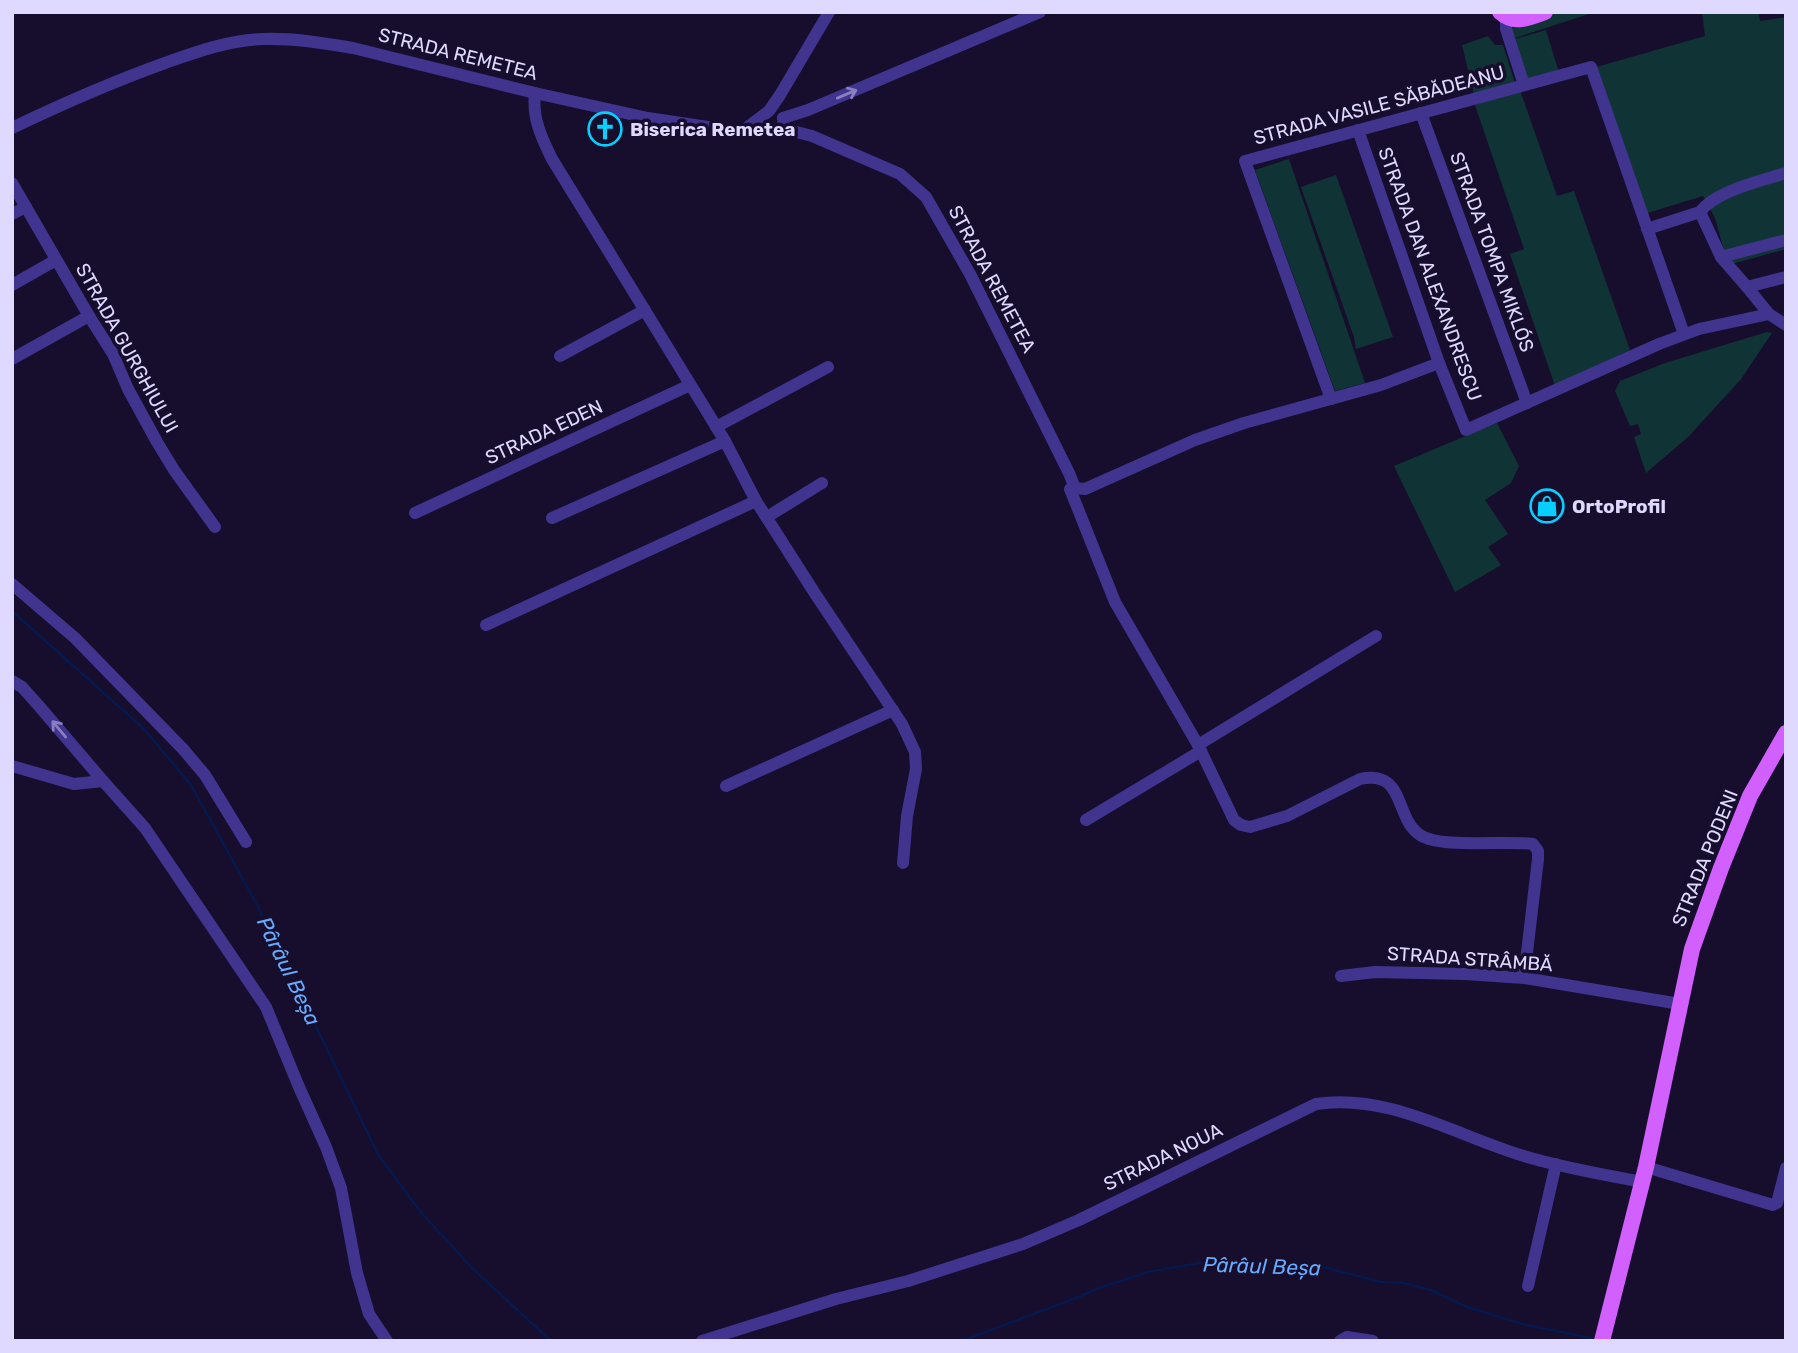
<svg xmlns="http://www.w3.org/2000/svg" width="1798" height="1353" viewBox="0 0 1798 1353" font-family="Rubik,sans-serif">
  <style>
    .green { fill: #103436 }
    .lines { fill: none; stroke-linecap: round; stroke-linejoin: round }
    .stream { stroke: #05194e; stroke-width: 2.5 }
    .minor { stroke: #40348f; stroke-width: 12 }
    .major { stroke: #d260ff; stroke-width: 16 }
    .oneway { stroke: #887ec1 }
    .labels { text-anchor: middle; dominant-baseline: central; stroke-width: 7; stroke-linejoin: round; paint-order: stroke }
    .street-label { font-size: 19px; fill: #e0d9ff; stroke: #160e2c }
    .poi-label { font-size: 19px; font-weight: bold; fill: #e0d9ff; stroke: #160e2c; text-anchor: start }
    .water-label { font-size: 21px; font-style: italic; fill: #67abff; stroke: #160e2c }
  </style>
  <rect width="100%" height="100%" fill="#160e2c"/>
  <g class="green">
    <path d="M1561,12H1595L1515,38L1511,28Z"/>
    <path d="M1702,12H1758L1760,21L1786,17V249L1728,265L1715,218L1703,196L1644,214L1593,68L1705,36Z"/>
    <path d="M1546,30L1559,73L1527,81L1515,39Z"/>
    <path d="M1488,36L1495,45H1503L1515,83L1474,95L1462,45Z"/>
    <path d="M1520,90L1557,196L1574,191L1630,350L1555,386L1510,254L1524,249L1475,105Z"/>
    <path d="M1289,159L1365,383L1335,391L1255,170Z"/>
    <path d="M1336,175L1393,337L1356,349L1354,337L1301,187Z"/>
    <path d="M1767,332L1772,333L1741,379L1688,437L1646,473L1634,437L1641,434L1638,424L1630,426L1615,391L1620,381L1665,363Z"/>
    <path d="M1497,423L1519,466L1511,483L1485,500L1508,534L1488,547L1501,565L1455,592L1394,466Z"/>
  </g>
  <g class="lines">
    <g class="stream">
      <path d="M12,611L144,729L191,785L257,905L378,1154L418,1209L472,1268L551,1341"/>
      <path d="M962,1341L1076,1298L1099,1288L1148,1272L1199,1263L1256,1262L1312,1264L1381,1282L1404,1283L1431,1290L1467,1307L1526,1325L1596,1339"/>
    </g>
    <g class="minor">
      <path d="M1506,18V29L1524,85"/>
      <path d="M535,93C532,117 541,137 552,159L725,441L756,501L814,592L902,724L915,752L916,769L907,816L903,863"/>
      <path d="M1421,113L1527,403"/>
      <path d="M783,118L808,110L1040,12"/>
      <path d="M12,128C62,104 112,82 165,63C196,52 229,40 263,39C293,38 324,43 353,48L535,93L648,118L741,132L765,130L772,133C780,132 785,126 783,118"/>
      <path d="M781,128L812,136L900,174L926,197L970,274L1069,473L1075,488"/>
      <path d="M1358,130L1439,363L1466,430L1659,344L1699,329L1769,314"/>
      <path d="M741,132L769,111L780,95L829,12"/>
      <path d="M12,183L89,316L113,354L128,389L157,442L174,470L215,527"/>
      <path d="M12,214L26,207"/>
      <path d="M1647,229L1700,212"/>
      <path d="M1721,257L1786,240"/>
      <path d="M1786,277L1747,287L1769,314L1786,325"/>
      <path d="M12,285L56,260"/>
      <path d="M1747,287L1721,257L1700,212C1715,191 1761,181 1786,173"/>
      <path d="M560,356L645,310"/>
      <path d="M12,359L89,316"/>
      <path d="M1331,399L1245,161L1591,67L1684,334"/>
      <path d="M716,427L828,367"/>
      <path d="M1075,488L1070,489L1115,602L1198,745L1234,820L1241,825L1250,827L1287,816L1360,779C1406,769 1394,818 1420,835C1441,849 1506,840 1533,844L1538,851V859L1524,978"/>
      <path d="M1075,488L1085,489L1195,440L1244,423L1381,385L1439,363"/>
      <path d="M415,513L690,385"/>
      <path d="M767,517L822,483"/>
      <path d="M552,518L725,441"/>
      <path d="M12,584L75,638L183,749L205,775L246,842"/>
      <path d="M486,625L756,501"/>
      <path d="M12,681L22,687L39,706L103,781L145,828L266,1007L299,1087L326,1147L341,1188L357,1273L369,1314L387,1341"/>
      <path d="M1198,745L1376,636"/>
      <path d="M12,766L74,784L103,781"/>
      <path d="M726,786L893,710"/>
      <path d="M1086,820L1201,751"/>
      <path d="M1341,976L1375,972L1465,974L1524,978L1680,1004"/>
      <path d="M1646,1167L1773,1205L1777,1203L1786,1168"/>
      <path d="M1528,1286L1556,1164"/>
      <path d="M702,1341L836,1299L908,1281L1023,1244L1079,1220L1316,1104C1391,1093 1458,1137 1527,1157C1565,1168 1604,1175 1643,1182"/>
      <path d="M1340,1341L1347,1337L1373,1341"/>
    </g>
    <g class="major">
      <path d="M1500,12C1514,25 1528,18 1545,12"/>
      <path d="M1602,1341L1646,1167L1692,949L1721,868L1750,796L1786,733"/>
    </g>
  </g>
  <defs><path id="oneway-shaft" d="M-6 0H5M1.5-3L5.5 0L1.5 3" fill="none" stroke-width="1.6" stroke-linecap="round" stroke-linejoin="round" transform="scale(1.75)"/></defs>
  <g class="oneway">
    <use href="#oneway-shaft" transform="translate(847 94) rotate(-23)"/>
    <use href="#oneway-shaft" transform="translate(59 729) rotate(-130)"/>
  </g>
  <defs>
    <symbol id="church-ring" viewBox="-11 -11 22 22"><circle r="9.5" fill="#160e2c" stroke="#05d0ff" stroke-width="1.5"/><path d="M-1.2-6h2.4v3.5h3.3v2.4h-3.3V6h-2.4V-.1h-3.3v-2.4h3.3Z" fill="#05d0ff"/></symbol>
    <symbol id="shop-ring" viewBox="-11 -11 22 22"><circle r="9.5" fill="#160e2c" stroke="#05d0ff" stroke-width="1.5"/><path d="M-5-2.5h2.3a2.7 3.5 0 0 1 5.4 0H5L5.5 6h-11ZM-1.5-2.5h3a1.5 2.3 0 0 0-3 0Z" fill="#05d0ff"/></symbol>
  </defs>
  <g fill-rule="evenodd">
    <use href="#church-ring" x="586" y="110" width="38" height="38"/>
    <use href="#shop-ring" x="1528" y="487" width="38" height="38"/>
  </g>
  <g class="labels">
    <g class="street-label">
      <text transform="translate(458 54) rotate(14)">STRADA REMETEA</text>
      <text transform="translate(1379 105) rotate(-15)">STRADA VASILE SĂBĂDEANU</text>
      <text transform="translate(1492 252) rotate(70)">STRADA TOMPA MIKLÓS</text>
      <text transform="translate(1430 274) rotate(70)">STRADA DAN ALEXANDRESCU</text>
      <text transform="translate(992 279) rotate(62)">STRADA REMETEA</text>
      <text transform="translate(127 348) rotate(61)">STRADA GURGHIULUI</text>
      <text transform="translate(544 432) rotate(-25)">STRADA EDEN</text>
      <text transform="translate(1705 858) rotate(-68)">STRADA PODENI</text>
      <text transform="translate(1470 959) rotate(4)">STRADA STRÂMBĂ</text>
      <text transform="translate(1163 1157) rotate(-26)">STRADA NOUA</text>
    </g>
    <g class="poi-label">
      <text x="630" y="129">Biserica Remetea</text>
      <text x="1572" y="506">OrtoProfil</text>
    </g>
    <g class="water-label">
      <text transform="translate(289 971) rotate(64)">Pârâul Beșa</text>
      <text transform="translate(1262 1266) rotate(2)">Pârâul Beșa</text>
    </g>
  </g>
  <rect width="1798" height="1353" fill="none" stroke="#e0d9ff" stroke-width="28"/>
</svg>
